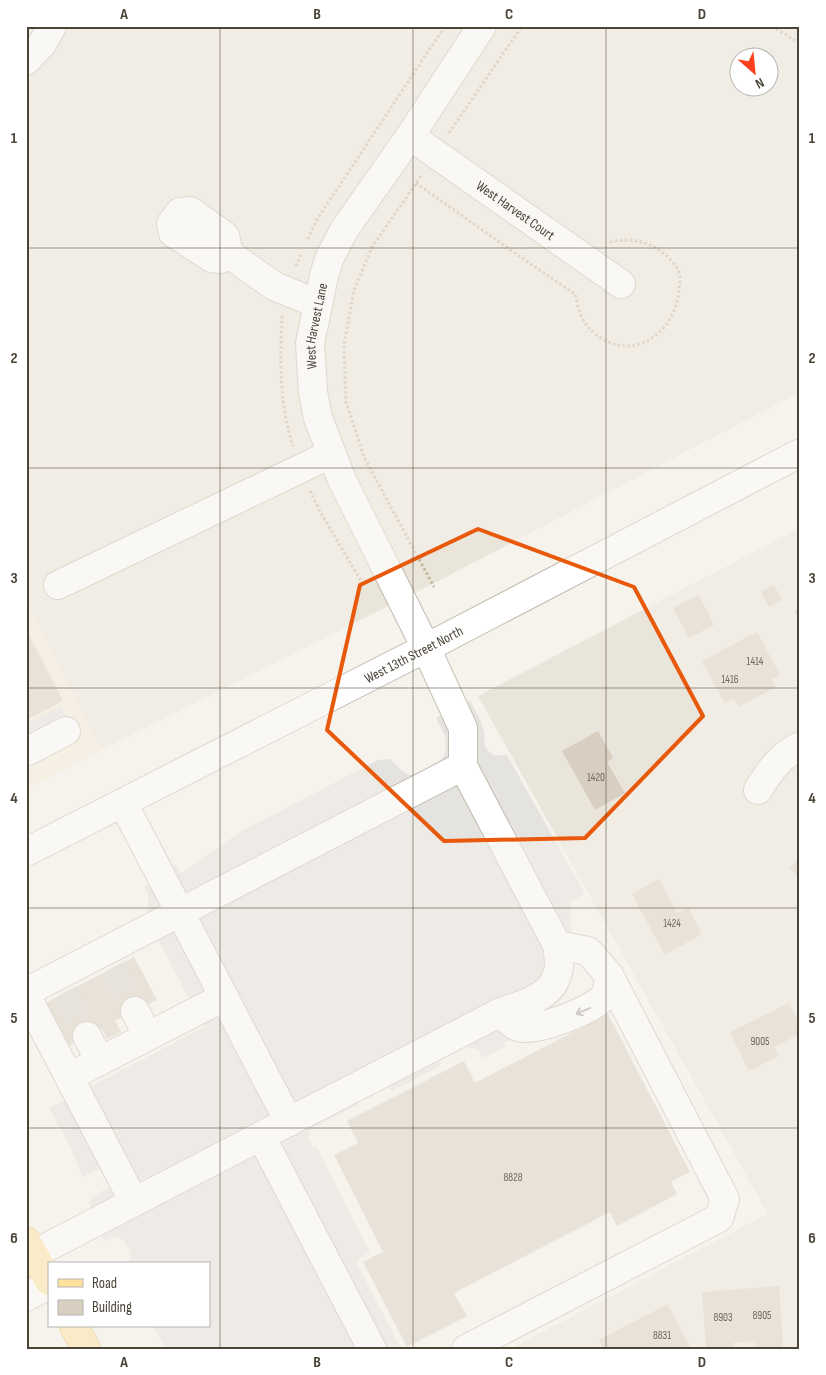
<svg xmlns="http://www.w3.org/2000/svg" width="826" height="1375" viewBox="0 0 826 1375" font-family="'Sofia Sans Condensed',sans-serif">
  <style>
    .residential { fill: #eae5da; fill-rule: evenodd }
    .commercial { fill: #f7ead8 }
    .parking { fill: #e5e3e0 }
    .building { fill: #d8cfc1 }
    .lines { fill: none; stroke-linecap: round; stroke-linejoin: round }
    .minor-tunnel { stroke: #d4d0c8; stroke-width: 28; stroke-dasharray: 28 14; stroke-linecap: butt }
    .minor-casing { stroke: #c2bbae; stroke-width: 30 }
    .major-casing { stroke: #e6c16a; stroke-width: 30 }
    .path { stroke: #c4b79f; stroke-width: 3; stroke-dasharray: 2.5 2.5; stroke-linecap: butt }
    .minor { stroke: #fff; stroke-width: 28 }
    .major { stroke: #ffe39c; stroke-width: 28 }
    .oneway { stroke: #9c9892 }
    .marked { fill: none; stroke: #e8590c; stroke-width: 4; stroke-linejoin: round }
    .grid { fill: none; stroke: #4b4439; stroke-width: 1; stroke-opacity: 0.55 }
    .labels { text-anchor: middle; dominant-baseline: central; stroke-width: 5; stroke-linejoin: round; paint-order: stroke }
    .number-label { font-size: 11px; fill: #6e675b }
    .street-label { font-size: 14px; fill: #4b4439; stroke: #fff }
    .neatline { fill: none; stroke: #4b4439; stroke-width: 2 }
    .grid-label { font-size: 16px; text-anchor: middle; font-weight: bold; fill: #4b4439 }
  </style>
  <rect width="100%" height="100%" fill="#f6f3ec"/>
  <g class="residential">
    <path d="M26,26H800V392L446,577L101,750L26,601ZM738,58H768V88H738Z"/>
    <path d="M800,528V1349H510L768,1214L478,696Z"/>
  </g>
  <path class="commercial" d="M26,601L101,750L26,789Z"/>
  <g class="parking">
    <path d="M470,700L480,720L484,731L485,746L488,751L493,755H507L585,894L570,902L573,967L567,993L558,1003L546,1011L531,1034L510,1040L505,1042V1047L483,1058L479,1050L466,1047L441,1060L439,1067L392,1091L386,1087L358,1102L359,1104L311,1129L308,1137L313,1147L316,1146L370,1252L359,1258L357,1263L401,1349H166L153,1326H209V1264H129L131,1258L129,1248L123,1240L115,1237L104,1241L89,1204L92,1197L110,1186L101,1169L82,1177L70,1146L49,1108L204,1027L145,915L148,908V895L144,887L176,864L180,872L182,873L240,832L378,760L390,759L405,773L411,775H419L434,767L444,756L446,747L445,736L436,718Z"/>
    <path d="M61,706L76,735L26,761V724Z"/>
  </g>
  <g class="building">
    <path d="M774,585L782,600L769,607L761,592Z"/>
    <path d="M699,595L714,625L689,638L673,608Z"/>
    <path d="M800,608V622L794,611Z"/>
    <path d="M26,629L63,701L26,720Z"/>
    <path d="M757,632L780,675L772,679L776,687L738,707L734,699L725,703L702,661Z"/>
    <path d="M598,731L613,758L607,762L625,793L595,810L562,751Z"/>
    <path d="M800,858V879L789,868Z"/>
    <path d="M659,879L677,913L688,907L702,934L665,955L632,894Z"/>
    <path d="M134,957L157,1000L115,1021L121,1032L107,1039L102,1029L66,1047L44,1004Z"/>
    <path d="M789,1003L800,1024V1034L774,1047L778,1056L749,1071L730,1032Z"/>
    <path d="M608,1014L690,1172L671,1182L677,1194L617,1226L610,1212L454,1293L467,1316L407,1347L363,1262L383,1252L334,1155L358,1143L347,1121L464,1061L475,1083Z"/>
    <path d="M779,1286L783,1347L755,1349V1341L733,1343L734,1349H706L702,1292Z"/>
    <path d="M668,1304L691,1349H603L599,1340Z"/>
  </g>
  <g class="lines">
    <g class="minor-tunnel">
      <path d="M112,968L135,1011"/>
      <path d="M64,993L87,1036"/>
    </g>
    <defs>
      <g id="minor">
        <path d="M26,61L42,44L52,26"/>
        <path id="s1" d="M410,136L621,284"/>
        <path d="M229,254L225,236L190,211L180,212L171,224L173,233L212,258L221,259L229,254L274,286L318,304"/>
        <path d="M58,585L331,454"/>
        <path d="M26,752L66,731"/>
        <path d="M758,790C770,770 779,757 800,746"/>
        <path d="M123,803L289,1122"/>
        <path id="s2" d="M26,852L426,648L800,453"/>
        <path d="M26,992L463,766"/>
        <path d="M26,995L69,1077"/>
        <path d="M135,1011L148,1036"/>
        <path d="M499,1013C505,1017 512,1025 518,1027C534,1033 598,1009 606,994C608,989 608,980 609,975"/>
        <path d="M87,1036L100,1061"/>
        <path id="s3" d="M261,1136L499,1013C524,1004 557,997 559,965C559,958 558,952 557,945L463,766V728L426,648L342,480L318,418L313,392L310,343L324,276L329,259L344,230L410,136L482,26"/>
        <path d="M134,1202L69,1077L224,997"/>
        <path d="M34,1254L261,1136L372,1349"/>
        <path d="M26,1297L49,1285"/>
        <path d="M466,1349L719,1218L725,1199L609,975L588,951L557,945"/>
      </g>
      <g id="major">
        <path d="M26,1241L49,1281"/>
        <path d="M74,1326L86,1349"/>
      </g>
    </defs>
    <use href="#minor" class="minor-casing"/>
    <use href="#major" class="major-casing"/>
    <g class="path">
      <path d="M772,26L800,44"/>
      <path d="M449,133L522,26"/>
      <path d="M421,176L372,247L354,290L344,345L346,402L364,457L434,587"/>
      <path d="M416,183L519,256L575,294C577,301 578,309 581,316C586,327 594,334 604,340C642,360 679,325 679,287C680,283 681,276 679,272C676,264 668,257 662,252C646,240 626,237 608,243"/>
      <path d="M308,239L316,221L445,26"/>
      <path d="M296,266L302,252"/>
      <path d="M282,316C280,359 279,404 293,446"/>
      <path d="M310,491L322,515L361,581"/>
    </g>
    <use href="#minor" class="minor"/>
    <use href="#major" class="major"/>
  </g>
  <defs><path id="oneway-shaft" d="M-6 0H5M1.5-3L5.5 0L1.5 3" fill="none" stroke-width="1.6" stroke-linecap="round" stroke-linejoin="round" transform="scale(1.25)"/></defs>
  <use class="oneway" href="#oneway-shaft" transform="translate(583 1011) rotate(157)"/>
  <path d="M0 0H826V1375H0ZM478,529L634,587L703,716L585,838L444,841L327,730L360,585Z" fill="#f6f3ec" fill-opacity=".55" fill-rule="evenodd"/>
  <path class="marked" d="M478,529L634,587L703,716L585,838L444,841L327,730L360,585Z"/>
  <path class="grid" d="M220,26V1349M413,26V1349M606,26V1349M26,248H800M26,468H800M26,688H800M26,908H800M26,1128H800"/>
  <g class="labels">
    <g class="number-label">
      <text x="755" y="661">1414</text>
      <text x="730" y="679">1416</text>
      <text x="596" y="777">1420</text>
      <text x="672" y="923">1424</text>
      <text x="760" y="1041">9005</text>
      <text x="513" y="1177">8828</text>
      <text x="762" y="1315">8905</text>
      <text x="723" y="1317">8903</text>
      <text x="662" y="1335">8831</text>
    </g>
    <g class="street-label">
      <text stroke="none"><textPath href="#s1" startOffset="129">West Harvest Court</textPath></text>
      <text stroke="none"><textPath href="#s3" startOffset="1046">West Harvest Lane</textPath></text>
      <text stroke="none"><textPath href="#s2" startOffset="435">West 13th Street North</textPath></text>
    </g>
  </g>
  <rect width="826" height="1375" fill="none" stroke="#ffffff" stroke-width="55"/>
  <rect x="48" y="1262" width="162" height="65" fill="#ffffff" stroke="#b7b4b0"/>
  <rect x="58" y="1279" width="25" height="8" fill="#ffe39c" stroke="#b7b4b0"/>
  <text x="92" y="1288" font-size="15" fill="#4b4439">Road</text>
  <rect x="58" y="1300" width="25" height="15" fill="#d8cfc1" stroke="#b7b4b0"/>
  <text x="92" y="1312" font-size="15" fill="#4b4439">Building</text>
  <g transform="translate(754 72) rotate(153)"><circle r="24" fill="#ffffff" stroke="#b7b4b0"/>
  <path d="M0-4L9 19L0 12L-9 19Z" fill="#fc3f1d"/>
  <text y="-8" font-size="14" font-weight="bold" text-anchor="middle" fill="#4b4439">N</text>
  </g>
  <rect x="28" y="28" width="770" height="1320" class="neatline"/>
  <g class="grid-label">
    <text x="124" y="19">A</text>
    <text x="317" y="19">B</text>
    <text x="509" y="19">C</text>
    <text x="702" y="19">D</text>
    <text x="14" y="143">1</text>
    <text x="812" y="143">1</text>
    <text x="14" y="363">2</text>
    <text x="812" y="363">2</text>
    <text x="14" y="583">3</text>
    <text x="812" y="583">3</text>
    <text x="14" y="803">4</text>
    <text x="812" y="803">4</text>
    <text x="14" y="1023">5</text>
    <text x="812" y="1023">5</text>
    <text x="14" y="1243">6</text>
    <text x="812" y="1243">6</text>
    <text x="124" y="1367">A</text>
    <text x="317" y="1367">B</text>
    <text x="509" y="1367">C</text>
    <text x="702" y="1367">D</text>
  </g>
</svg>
